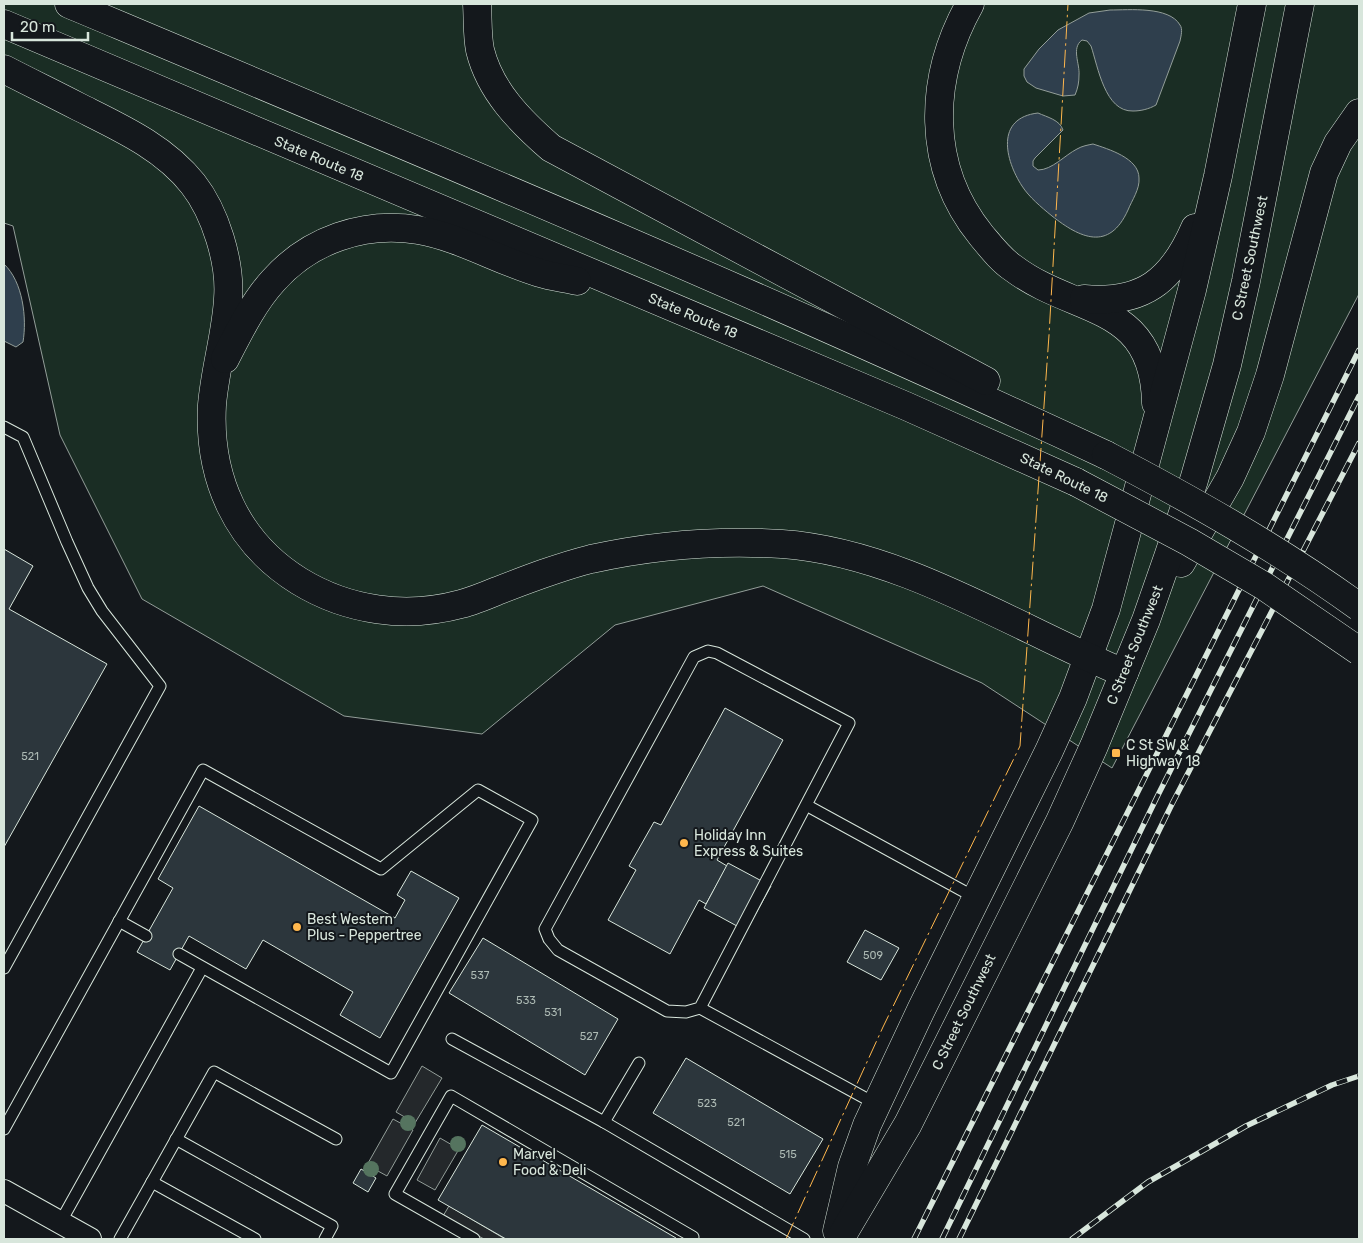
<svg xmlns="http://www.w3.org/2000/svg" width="1363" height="1243" viewBox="0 0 1363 1243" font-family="Rubik,sans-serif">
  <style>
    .green { fill: #1a2d24; stroke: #939e99 }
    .parking { fill: #24282b; stroke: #939e99 }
    .water { fill: #2f3f4d; stroke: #939e99 }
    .building { fill: #2c363c; stroke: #d8e6dc }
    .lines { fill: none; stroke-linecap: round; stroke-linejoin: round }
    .service-casing { stroke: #d8e6dc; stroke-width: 13 }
    .minor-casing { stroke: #d8e6dc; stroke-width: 24 }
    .secondary-casing { stroke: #d8e6dc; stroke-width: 29 }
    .motorway-casing { stroke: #d8e6dc; stroke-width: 29 }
    .service { stroke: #14181c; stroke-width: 11 }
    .minor { stroke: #14181c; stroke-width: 22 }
    .secondary { stroke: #14181c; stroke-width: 28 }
    .motorway { stroke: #14181c; stroke-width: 28 }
    .rail-casing { stroke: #d8e6dc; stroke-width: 5.5 }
    .rail { stroke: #14181c; stroke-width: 4; stroke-dasharray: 11; stroke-linecap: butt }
    .motorway-bridge-casing { stroke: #d8e6dc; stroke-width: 29; stroke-linecap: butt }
    .motorway-bridge { stroke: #14181c; stroke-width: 28 }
    .power { stroke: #ffb74d; stroke-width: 1; stroke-dasharray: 18 4 2.5 4; stroke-linecap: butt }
    .tree { fill: #55745f }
    .poi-dot { fill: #ffb74d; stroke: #14181c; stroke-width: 2 }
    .labels { text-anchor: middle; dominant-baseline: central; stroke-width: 4; stroke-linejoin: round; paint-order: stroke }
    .number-label { font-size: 11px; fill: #adbab4 }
    .street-label { font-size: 14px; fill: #d8e6dc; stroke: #14181c }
    .poi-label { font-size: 14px; fill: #d8e6dc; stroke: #14181c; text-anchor: start }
  </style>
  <rect width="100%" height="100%" fill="#14181c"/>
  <path class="green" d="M4,4H1359V294L1112,768L982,683L763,586L615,625L482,734L344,716L142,599L60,435L13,226L4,223Z"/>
  <g class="parking">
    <path d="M422,1066L442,1078L415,1123L396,1112Z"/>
    <path d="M393,1119L413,1130L387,1176L367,1165Z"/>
    <path d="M440,1138L459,1149L435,1190L417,1180Z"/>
    <path d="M449,1206L505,1239H484L443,1216Z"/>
  </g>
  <g class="water">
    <path d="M1110,10C1129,10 1169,6 1180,25C1183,29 1181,36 1180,41L1156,105C1149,109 1141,111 1133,111C1105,112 1098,67 1091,46L1087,41L1082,40C1071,48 1080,64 1079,75C1079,82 1078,88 1075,95L1063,96L1036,88L1027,82L1024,76V69L1039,49L1058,30L1089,13Z"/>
    <path d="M1038,113C1047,117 1060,120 1063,130L1035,158L1033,161V166L1038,170C1052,170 1065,155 1077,149C1082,146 1088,145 1093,144C1108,149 1139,158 1139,178C1140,189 1132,200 1128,210C1109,252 1080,238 1052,216C1041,207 1029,197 1022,186C1005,160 995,118 1038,113Z"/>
    <path d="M4,264C23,282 27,318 23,342L16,347L4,341Z"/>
  </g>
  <g class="building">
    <path d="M4,549L33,566L9,609L107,664L4,847Z"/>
    <path d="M725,708L783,740L717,860L727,866L706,904L699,900L670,954L608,920L636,870L629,866L654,822L661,825Z"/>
    <path d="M199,806L395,918L405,900L397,895L411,871L459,898L380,1038L340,1015L353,992L263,940L246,969L189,936L170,970L137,952L173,888L158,879Z"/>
    <path d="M728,863L771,886L746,931L704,908Z"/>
    <path d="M865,930L899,948L881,980L847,962Z"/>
    <path d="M483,938L618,1019L585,1075L449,993Z"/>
    <path d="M686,1058L823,1139L790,1194L653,1113Z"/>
    <path d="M482,1125L676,1238V1239H506L438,1200Z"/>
    <path d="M361,1169L376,1178L368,1192L353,1183Z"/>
  </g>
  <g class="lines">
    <defs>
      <g id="service">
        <path d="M4,427L23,437L67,542L88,588L102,611L160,686L4,968"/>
        <path d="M806,805L700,1008L686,1012L667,1011L558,950L549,939L545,929L694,657L708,651L717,653L849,723L806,805L976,898"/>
        <path d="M119,921L146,936"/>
        <path d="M700,1008L876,1104"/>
        <path d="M452,1039L604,1122L804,1239"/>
        <path d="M604,1122L639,1063"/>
        <path d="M4,1129L203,770L381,869L478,790L532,820L391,1073L179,954"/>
        <path d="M176,1139L332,1226L325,1239"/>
        <path d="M152,1182L255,1239"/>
        <path d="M60,1223L202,968"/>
        <path d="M120,1239L214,1072L336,1139"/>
        <path d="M474,1239L395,1194L451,1096L693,1237L692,1239"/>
      </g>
      <path id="minor" d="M4,1191L90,1239"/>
      <g id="secondary">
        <path d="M970,4C928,79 926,167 981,235C991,247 1001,260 1013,268C1075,315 1154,301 1156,403"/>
        <path d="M1084,299C1143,304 1172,281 1195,228"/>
        <path d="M1181,563L1230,478L1251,432L1270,375L1324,173L1338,143L1359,113"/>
        <path d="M837,1231L852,1167L867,1125L921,1010L1049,751L1073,698L1106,609L1192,290L1218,176L1252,4"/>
        <path d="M840,1239L908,1124L1060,821L1094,746L1146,620L1168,557L1194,480L1227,365L1246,281L1300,4"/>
      </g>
      <g id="motorway">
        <path d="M69,4C416,150 765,296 1106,455"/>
        <path d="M477,4C478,19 477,35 480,50C490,91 520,121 551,148L986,381"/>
        <path d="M4,24L906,406L1076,482"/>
        <path d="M4,69C29,82 54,94 79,107C119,127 164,147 193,184C215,212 231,262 228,299C226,334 215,369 212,405C208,477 236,542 299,581C348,611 406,619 461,604C473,601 485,596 497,591C528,579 559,567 591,559C654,545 717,540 782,544C900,552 1016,628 1124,673"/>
        <path d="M225,359C239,332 253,303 273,281C309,240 364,221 418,230C460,237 499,261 540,273C552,277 565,278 577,281"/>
      </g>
    </defs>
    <use href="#service" class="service-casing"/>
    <use href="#minor" class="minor-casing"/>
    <use href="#secondary" class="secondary-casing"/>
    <use href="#motorway" class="motorway-casing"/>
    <use href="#service" class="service"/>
    <use href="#minor" class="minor"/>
    <use href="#secondary" class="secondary"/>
    <use href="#motorway" class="motorway"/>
    <defs>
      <g id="rail">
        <path d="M914,1239L1359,350"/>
        <path d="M942,1239L1157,797L1359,396"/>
        <path d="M959,1239L1172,804L1359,443"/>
        <path d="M1072,1239L1148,1182L1246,1126L1332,1085L1359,1076"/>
      </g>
    </defs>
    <use href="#rail" class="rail-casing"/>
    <use href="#rail" class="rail"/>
    <defs>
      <g id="motorway-bridge">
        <path d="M1106,455C1194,501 1279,549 1359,607"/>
        <path d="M1076,482L1189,542L1264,586L1359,651"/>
      </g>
    </defs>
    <use href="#motorway-bridge" class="motorway-bridge-casing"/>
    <use href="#motorway-bridge" class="motorway-bridge"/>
    <path class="power" d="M786,1239L883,1027L1020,746L1049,335L1068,4"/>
  </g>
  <g class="tree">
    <circle cx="408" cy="1123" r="8"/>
    <circle cx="458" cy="1144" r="8"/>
    <circle cx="371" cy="1169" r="8"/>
  </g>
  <g class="poi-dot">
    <rect x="1111" y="748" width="10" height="10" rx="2.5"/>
    <circle cx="684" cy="843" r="5"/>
    <circle cx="297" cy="927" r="5"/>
    <circle cx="503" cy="1162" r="5"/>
  </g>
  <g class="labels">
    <g class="number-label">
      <text x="30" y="756">521</text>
      <text x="873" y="955">509</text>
      <text x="480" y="975">537</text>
      <text x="526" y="1000">533</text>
      <text x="553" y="1012">531</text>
      <text x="589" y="1036">527</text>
      <text x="707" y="1103">523</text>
      <text x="736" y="1122">521</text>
      <text x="788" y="1154">515</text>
    </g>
    <g class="street-label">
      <text transform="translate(319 159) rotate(23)">State Route 18</text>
      <text transform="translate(1250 258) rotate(-78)">C Street Southwest</text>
      <text transform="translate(693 316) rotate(23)">State Route 18</text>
      <text transform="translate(1064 478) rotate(26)">State Route 18</text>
      <text transform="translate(1135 645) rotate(-68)">C Street Southwest</text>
      <text transform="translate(964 1012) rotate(-64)">C Street Southwest</text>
    </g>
    <g class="poi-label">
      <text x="1126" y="745">C St SW &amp;<tspan x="1126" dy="16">Highway 18</tspan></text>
      <text x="694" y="835">Holiday Inn<tspan x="694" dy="16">Express &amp; Suites</tspan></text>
      <text x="307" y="919">Best Western<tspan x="307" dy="16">Plus - Peppertree</tspan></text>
      <text x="513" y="1154">Marvel<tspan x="513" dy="16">Food &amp; Deli</tspan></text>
    </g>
  </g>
  <rect width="1363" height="1243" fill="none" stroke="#d8e6dc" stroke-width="10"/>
  <path d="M12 32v8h76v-8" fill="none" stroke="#d8e6dc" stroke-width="2.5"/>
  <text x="20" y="32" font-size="15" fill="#d8e6dc" stroke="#14181c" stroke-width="4" paint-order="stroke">20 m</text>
</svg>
